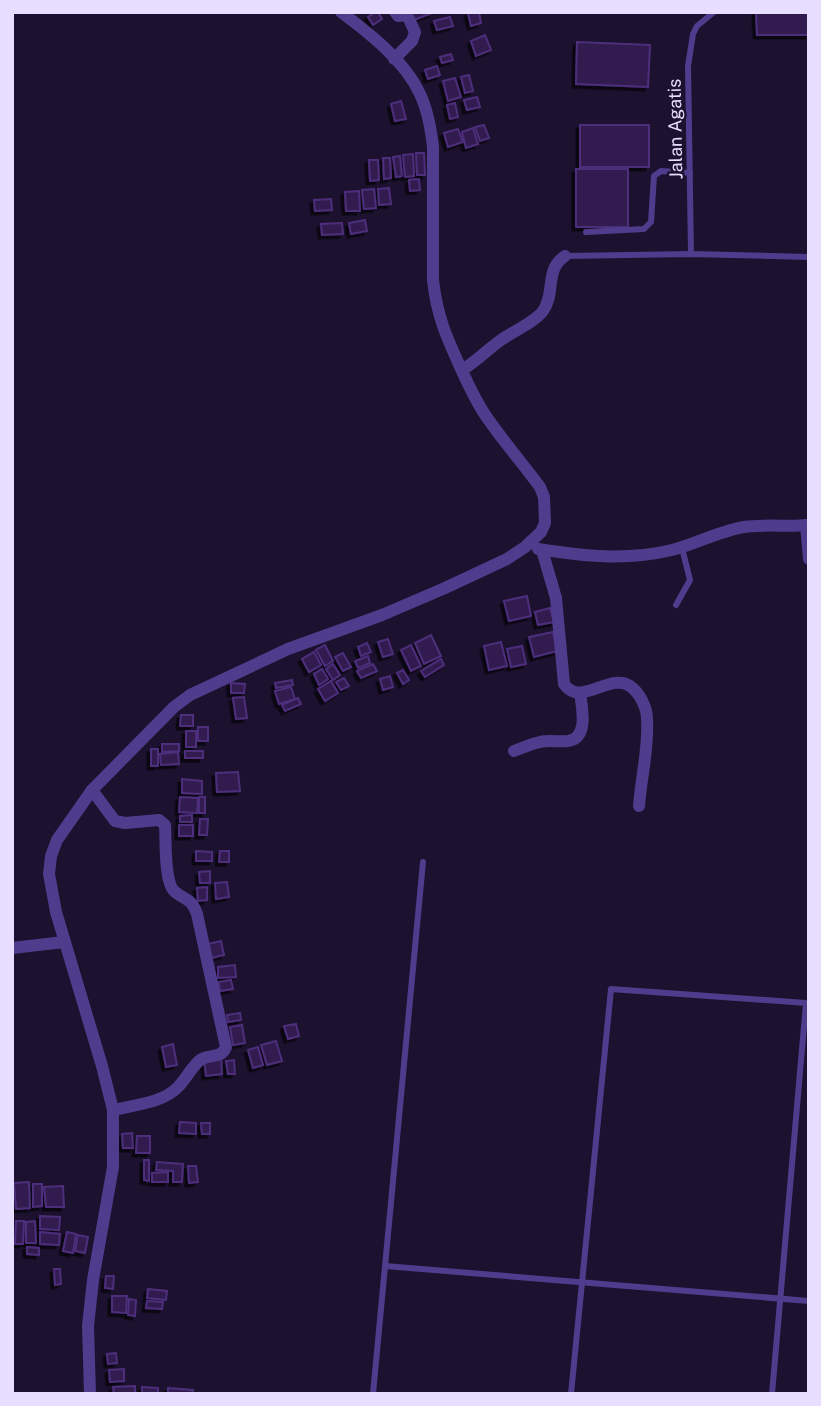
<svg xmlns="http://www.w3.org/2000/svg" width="821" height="1406" viewBox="0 0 821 1406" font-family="'Public Sans',sans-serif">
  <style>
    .building { fill: #311d4f; stroke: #4d2f7b; stroke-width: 2; filter: url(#shadow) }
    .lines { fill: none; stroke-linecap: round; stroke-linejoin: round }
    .lane { stroke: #4f3c8d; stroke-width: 6 }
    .street { stroke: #4f3c8d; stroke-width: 12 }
    .labels { text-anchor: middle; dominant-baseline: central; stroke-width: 5; stroke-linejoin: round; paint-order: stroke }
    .street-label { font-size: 18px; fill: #e8deff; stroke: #1c112e }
  </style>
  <defs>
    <filter id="shadow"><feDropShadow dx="-3.5" dy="3.5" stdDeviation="0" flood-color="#0009"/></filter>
  </defs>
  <rect width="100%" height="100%" fill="#1c112e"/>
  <g class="building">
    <path d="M375,12H378L382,19L373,25L368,17Z"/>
    <path d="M411,12H432V13L414,20Z"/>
    <path d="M472,12H479L481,23L471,26L468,13Z"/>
    <path d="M756,12H809V35H757Z"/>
    <path d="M450,17L453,26L437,30L434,21Z"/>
    <path d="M485,35L491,50L476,56L471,41Z"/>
    <path d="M577,42L650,45L648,87L576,84Z"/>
    <path d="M451,54L453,60L442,63L440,57Z"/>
    <path d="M437,66L440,75L428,79L425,70Z"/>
    <path d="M469,75L473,91L465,93L461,77Z"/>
    <path d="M455,78L461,97L448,101L443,81Z"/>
    <path d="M477,97L480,107L467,110L464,100Z"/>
    <path d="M401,101L406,119L395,121L391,104Z"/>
    <path d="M455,103L458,117L450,119L447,105Z"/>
    <path d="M484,125L489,138L480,141L475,127Z"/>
    <rect x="580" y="125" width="69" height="42"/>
    <path d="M473,128L478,144L466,148L462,132Z"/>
    <path d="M458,129L463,142L448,147L444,133Z"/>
    <path d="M416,153H424L425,175H417Z"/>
    <path d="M413,154L414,176L405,177L403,155Z"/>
    <path d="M400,156L402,176L396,177L393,157Z"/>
    <path d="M383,158H390L391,178L384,179Z"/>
    <path d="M369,160H378L379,180L370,181Z"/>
    <rect x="576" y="169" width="52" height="58"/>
    <path d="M419,179L420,190L410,191L409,180Z"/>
    <path d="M389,188L391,204L379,205L378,189Z"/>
    <path d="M374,189L376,208L364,209L362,190Z"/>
    <path d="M359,191L360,211H346L345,192Z"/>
    <path d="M331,199L332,210L315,211L314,200Z"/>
    <path d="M365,220L367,231L351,234L349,223Z"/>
    <path d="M342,223L343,234L322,235L321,224Z"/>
    <path d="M527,596L531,616L509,621L504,601Z"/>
    <path d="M550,608L554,622L538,625L535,612Z"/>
    <path d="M553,632L557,651L534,657L529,637Z"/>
    <path d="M431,635L441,656L424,664L415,643Z"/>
    <path d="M388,639L393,654L383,657L378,642Z"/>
    <path d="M501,642L507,666L489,670L484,646Z"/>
    <path d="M367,643L371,652L361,656L358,647Z"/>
    <path d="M325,645L333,661L325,666L316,650Z"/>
    <path d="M411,645L421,666L411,671L401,650Z"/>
    <path d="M522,646L526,664L511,667L507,649Z"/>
    <path d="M314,652L321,665L309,672L302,659Z"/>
    <path d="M343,653L351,667L343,671L335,657Z"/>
    <path d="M368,656L370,663L358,668L355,661Z"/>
    <path d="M441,659L444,665L425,677L421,671Z"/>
    <path d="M333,664L340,675L333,680L326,669Z"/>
    <path d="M373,664L377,671L361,678L357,671Z"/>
    <path d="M322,669L328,679L319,685L314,674Z"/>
    <path d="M403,670L409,680L403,684L397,673Z"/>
    <path d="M390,676L393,687L383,690L380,679Z"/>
    <path d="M344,678L349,686L341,690L336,682Z"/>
    <path d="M292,680L293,685L276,688L275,683Z"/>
    <path d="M331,681L338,693L325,701L318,689Z"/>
    <path d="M231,683L245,684L244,693H231Z"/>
    <path d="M291,687L295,699L279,704L275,691Z"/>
    <path d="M244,697L247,718L236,719L233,698Z"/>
    <path d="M298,698L301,704L285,711L282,705Z"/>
    <path d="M181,715H193V726H180Z"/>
    <rect x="198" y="727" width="10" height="14"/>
    <rect x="186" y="731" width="10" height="16"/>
    <path d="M162,744H179V751L162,752Z"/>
    <rect x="151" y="749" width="7" height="17"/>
    <rect x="185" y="751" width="18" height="7"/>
    <path d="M178,752L179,764L161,765L160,754Z"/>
    <path d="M238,772L240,791L217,792L216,773Z"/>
    <path d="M182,779L202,781V794L182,793Z"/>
    <path d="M180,797L198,798L197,813L179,812Z"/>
    <rect x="199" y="797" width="6" height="16"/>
    <path d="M192,815V822H180V816Z"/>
    <path d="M200,819H208L207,835H199Z"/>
    <rect x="179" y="825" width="14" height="11"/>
    <path d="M196,851L212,852V861H196Z"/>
    <path d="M220,851H229V862H219Z"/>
    <path d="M210,871V883H200L199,872Z"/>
    <path d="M227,882L229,897L216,899L215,883Z"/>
    <path d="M207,887V900L198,901L197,888Z"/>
    <path d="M221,941L224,955L211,958L208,944Z"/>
    <path d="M235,965L236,977L218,978V967Z"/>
    <path d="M231,980L233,989L220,991L219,982Z"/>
    <path d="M240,1013L241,1020L228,1022L227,1015Z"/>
    <path d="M296,1024L299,1036L288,1039L284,1026Z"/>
    <path d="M242,1025L245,1043L233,1045L230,1027Z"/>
    <path d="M276,1041L282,1061L267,1065L261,1045Z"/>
    <path d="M173,1044L177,1065L166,1067L162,1047Z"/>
    <path d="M258,1047L263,1065L253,1068L248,1050Z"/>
    <path d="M221,1057L222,1074L206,1076L204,1059Z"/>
    <path d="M234,1060L235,1074H228L226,1061Z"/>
    <path d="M180,1122L196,1123V1134L179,1133Z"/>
    <path d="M201,1123H210V1134H202Z"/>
    <path d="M132,1133L133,1148H123L122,1134Z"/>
    <path d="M137,1136H150V1153H136Z"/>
    <path d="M144,1160H149V1181L144,1180Z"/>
    <path d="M157,1162L183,1164L182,1182H173V1171L156,1170Z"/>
    <path d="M188,1166H196L198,1182L189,1183Z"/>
    <path d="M168,1172V1182H152V1173Z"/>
    <path d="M29,1182L30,1208L16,1209L14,1183Z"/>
    <path d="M33,1184H42V1206L33,1207Z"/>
    <path d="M63,1186L64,1207H46L44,1187Z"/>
    <path d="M40,1216L60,1217L59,1230L40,1229Z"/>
    <path d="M16,1221H24L23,1244H15Z"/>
    <path d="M35,1221L36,1243H26V1222Z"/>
    <path d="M40,1232L60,1234L59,1245L40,1244Z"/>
    <path d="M67,1232L76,1234L73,1253L63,1251Z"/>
    <path d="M78,1235L88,1237L85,1253L75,1251Z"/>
    <path d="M27,1247L39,1248V1255L27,1254Z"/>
    <path d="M54,1269H60L61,1284L55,1285Z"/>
    <path d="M106,1276H114L113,1289L105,1288Z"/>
    <path d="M148,1289L167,1291L166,1300L147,1298Z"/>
    <path d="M112,1296H127L126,1313L112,1312Z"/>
    <path d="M129,1299L136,1300L135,1316L128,1315Z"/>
    <path d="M147,1301L163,1302L162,1309L146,1308Z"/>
    <path d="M116,1353L117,1363L108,1364L107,1354Z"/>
    <path d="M124,1369V1381L110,1382L109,1370Z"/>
    <path d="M135,1386V1394H114L113,1387Z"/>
    <path d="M142,1387L158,1388V1394H142Z"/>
    <path d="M168,1388L193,1390L192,1394H168Z"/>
  </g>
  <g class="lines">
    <g class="lane">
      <path d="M586,232L644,229L651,222L654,176L661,171L690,173"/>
      <path d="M691,254L688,66L693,34L697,26L714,12"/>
      <path d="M565,256L691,254L809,257"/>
      <path d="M676,605L690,580L682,548"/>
      <path d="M385,1266L809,1301"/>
      <path d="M373,1394L423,862"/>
      <path d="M571,1394L611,989L806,1003L772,1394"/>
    </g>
    <g class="street">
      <path d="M394,59L412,41L415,32L409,19L405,15L398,16L395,12"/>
      <path d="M462,370C475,362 485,352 497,343C509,333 534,323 543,311C556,293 544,270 565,256"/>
      <path d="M806,525L809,559"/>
      <path d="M538,549C583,556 626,561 672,550C696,544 719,531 744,527C765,524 787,527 809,525"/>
      <path d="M542,550L556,598L564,684C580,708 610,672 630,686C640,693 647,708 647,719C649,747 641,778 639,806"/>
      <path d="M514,751C522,748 531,744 540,742C549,740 559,742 568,741C589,738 582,708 580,693"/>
      <path d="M92,790L115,821L125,823L159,820L165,825C166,840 164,881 174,891C185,901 191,897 197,914L226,1047C221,1060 208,1053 199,1061C191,1068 186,1079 178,1087C163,1103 134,1105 113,1110"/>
      <path d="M12,948L64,942"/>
      <path d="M90,1394L88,1326L93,1280L113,1167V1110L102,1066L56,912L49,874L51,856L57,840L92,790L174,707L190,695L288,649L382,615L445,588L507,559L525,547L541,532L545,523L544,497L540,487C523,464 504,442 488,419C477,404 470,388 462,371C447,338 437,317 433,280V147C431,129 428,111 420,94C405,61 369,33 341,12"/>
    </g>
  </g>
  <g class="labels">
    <g class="street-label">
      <text transform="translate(675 129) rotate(-91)">Jalan Agatis</text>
    </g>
  </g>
  <rect width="821" height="1406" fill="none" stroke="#e8deff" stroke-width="28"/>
</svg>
